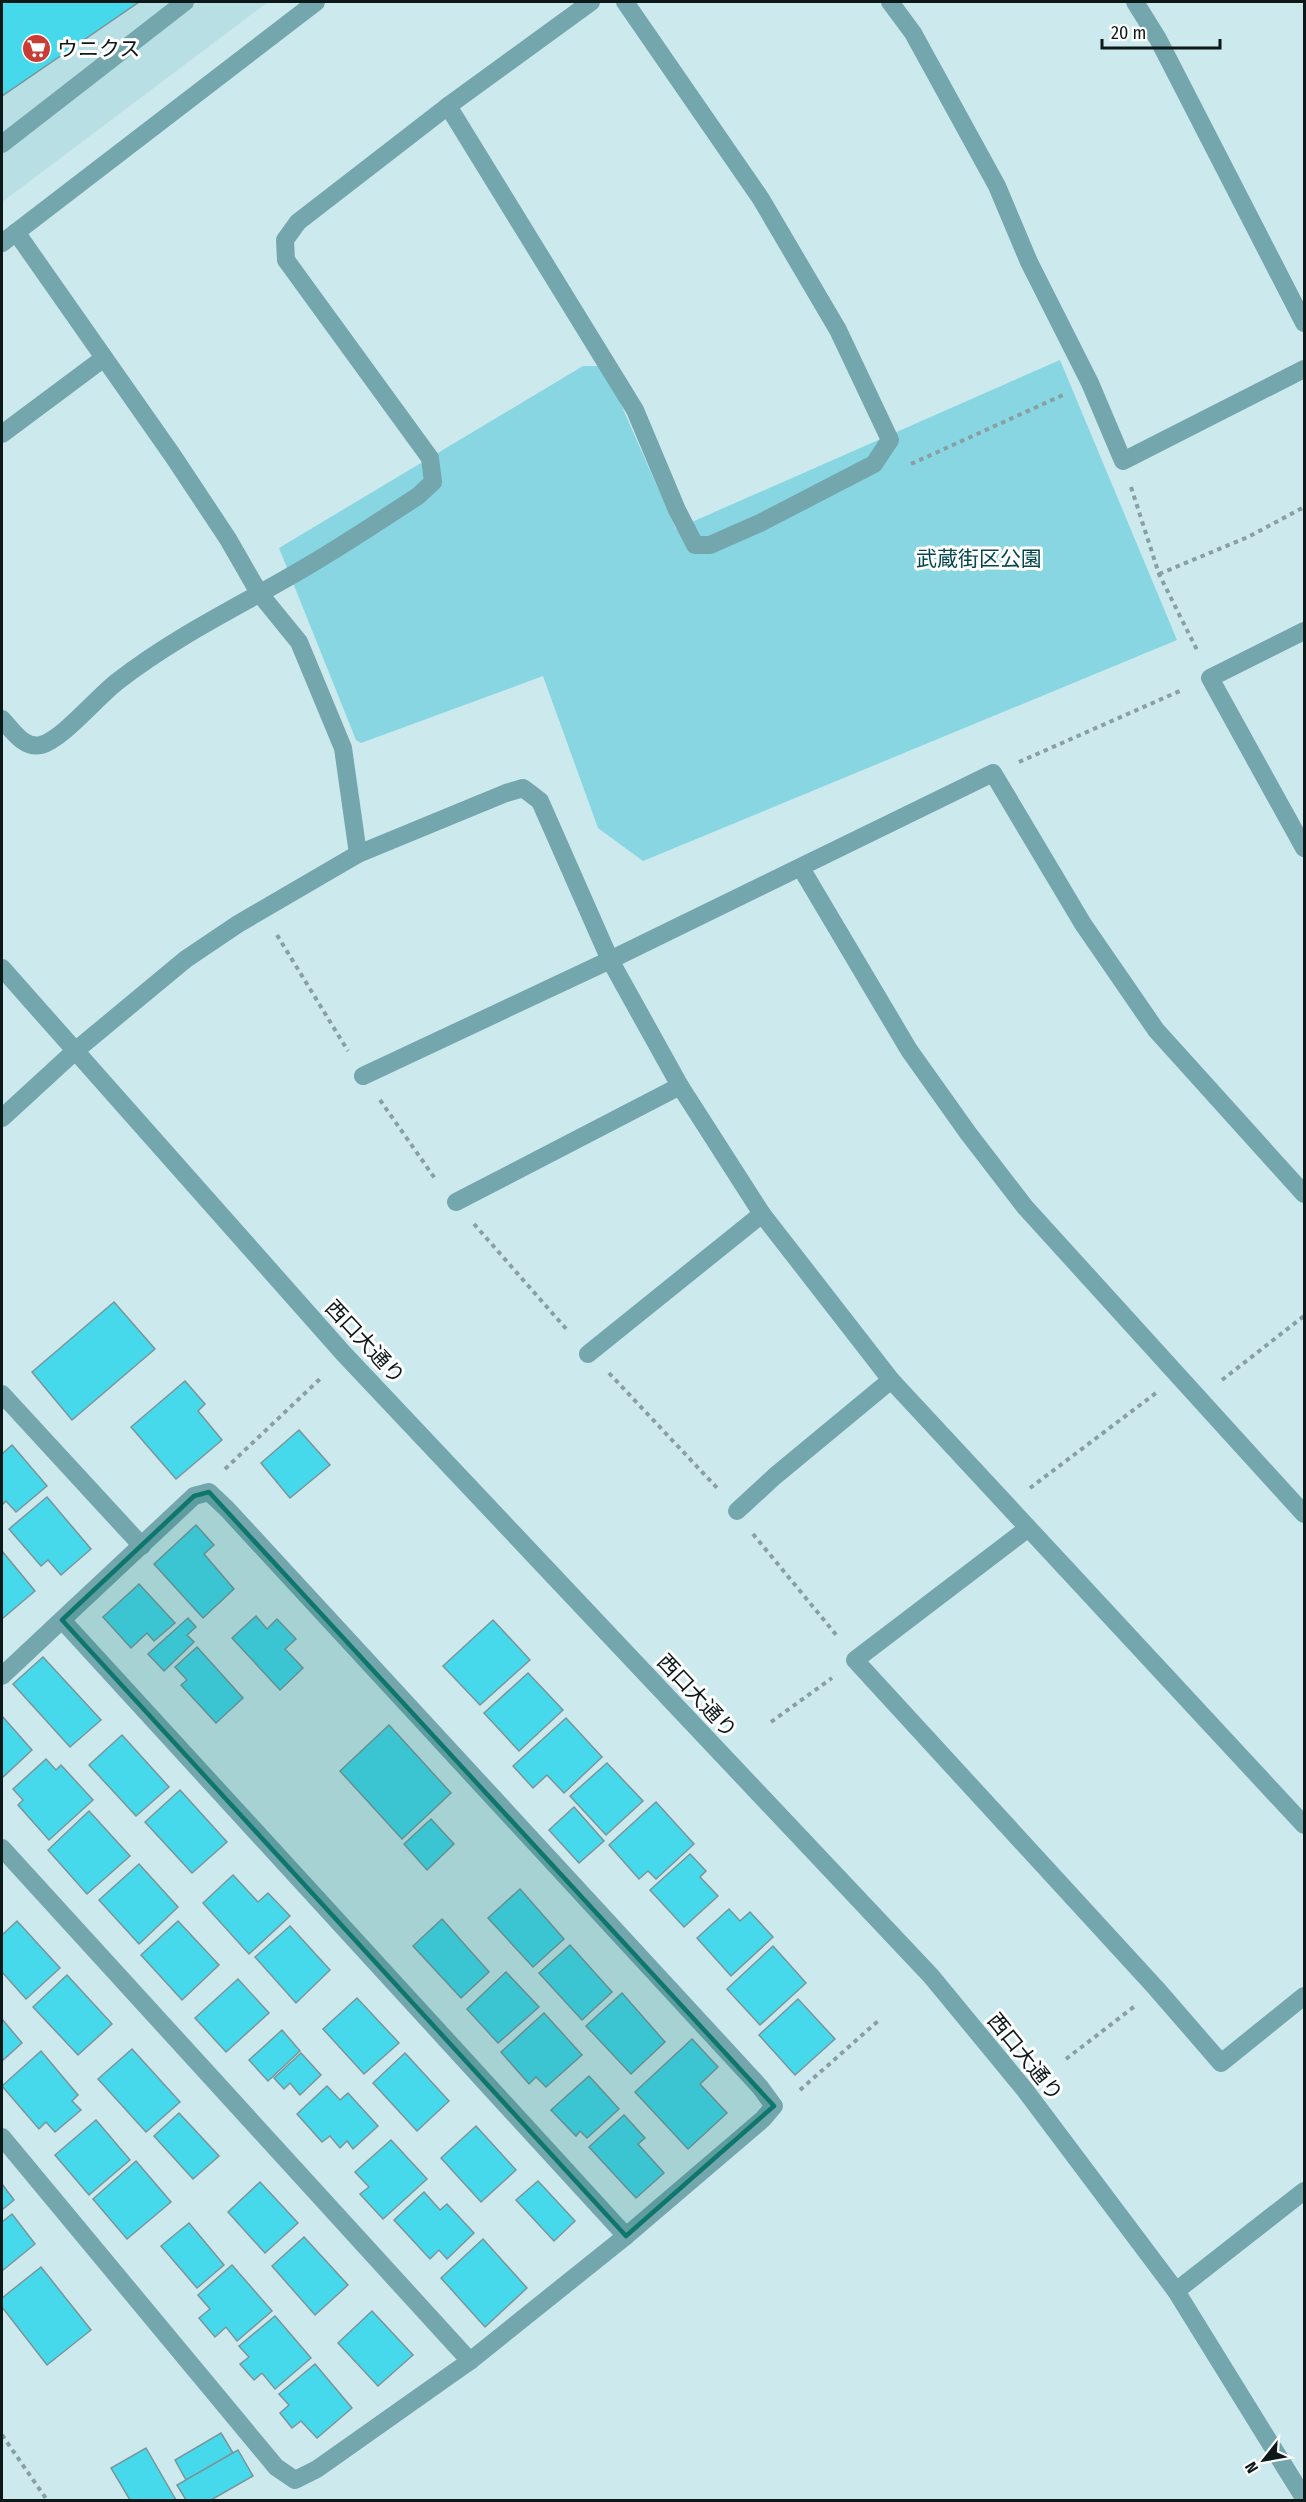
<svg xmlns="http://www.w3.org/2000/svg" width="1306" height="2502" viewBox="0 0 1306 2502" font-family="'Fira Sans Condensed','Noto Sans JP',sans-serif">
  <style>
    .built { fill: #b8dfe4 }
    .green { fill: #87d6e2 }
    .building { fill: #46d9ec; stroke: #7a9599; stroke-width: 1.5 }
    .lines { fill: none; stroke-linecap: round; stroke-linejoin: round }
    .path { stroke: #89a0a3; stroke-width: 4; stroke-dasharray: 4.5 4.5; stroke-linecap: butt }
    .minor { stroke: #73a6ad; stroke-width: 18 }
    .marked { fill: #0f766e; fill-opacity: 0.2; stroke: #0f766e; stroke-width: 4.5; stroke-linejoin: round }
    .labels { text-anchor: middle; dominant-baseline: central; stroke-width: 6; stroke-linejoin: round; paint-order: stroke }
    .poi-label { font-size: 21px; fill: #0d1819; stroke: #fff; text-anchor: start }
    .park-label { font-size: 21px; fill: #04484f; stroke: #fff }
    .street-label { font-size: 21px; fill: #0d1819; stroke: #fff }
  </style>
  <rect width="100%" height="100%" fill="#cce9ed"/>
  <path class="built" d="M2,2H268L2,202Z"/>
  <path class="green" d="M1060,360L1177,640L643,861L598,828L543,676L361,743L356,740L279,548L583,366H604L676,529Z"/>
  <g class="building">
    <path d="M2,2H139L2,96Z"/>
    <path d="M114,1302L155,1349L72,1420L32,1372Z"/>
    <path d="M185,1381L205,1404L198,1411L222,1440L176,1479L131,1427Z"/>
    <path d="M299,1430L330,1465L290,1498L261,1463Z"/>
    <path d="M12,1445L47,1486L16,1512L6,1501L2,1505V1451L3,1453Z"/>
    <path d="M47,1497L91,1549L61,1575L48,1560L41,1566L9,1529Z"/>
    <path d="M196,1525L214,1545L204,1554L234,1589L203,1618L154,1564Z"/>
    <path d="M2,1551L35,1591L2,1619Z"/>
    <path d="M139,1584L175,1623L154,1641L147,1633L131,1648L103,1617Z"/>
    <path d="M256,1616L267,1629L277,1619L296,1639L285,1649L303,1668L280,1690L232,1638Z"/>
    <path d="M188,1618L196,1627L187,1635L194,1642L164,1671L148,1654Z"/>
    <path d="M493,1620L530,1660L480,1705L443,1666Z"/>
    <path d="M197,1647L243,1698L216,1723L181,1685L187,1680L175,1667Z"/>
    <path d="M43,1657L101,1720L70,1747L13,1684Z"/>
    <path d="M528,1673L563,1710L519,1751L484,1713Z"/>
    <path d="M2,1716L32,1750L2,1778Z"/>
    <path d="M566,1718L602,1757L564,1793L547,1775L533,1788L513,1766Z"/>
    <path d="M389,1725L451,1793L402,1839L340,1771Z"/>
    <path d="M122,1735L169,1787L136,1816L89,1765Z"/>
    <path d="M46,1759L56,1770L61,1765L93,1800L49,1840L18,1805L23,1800L13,1789Z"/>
    <path d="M607,1763L643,1801L606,1835L570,1796Z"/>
    <path d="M180,1790L227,1842L192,1873L145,1822Z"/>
    <path d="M656,1802L694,1844L656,1879L648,1871L639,1879L609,1845Z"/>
    <path d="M574,1807L604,1841L579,1863L549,1830Z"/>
    <path d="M89,1811L130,1856L87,1894L48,1850Z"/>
    <path d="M431,1819L454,1844L427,1870L404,1844Z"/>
    <path d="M690,1854L706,1871L700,1877L718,1896L684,1927L650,1890Z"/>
    <path d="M139,1864L178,1907L139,1944L99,1900Z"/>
    <path d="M233,1875L258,1902L268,1893L290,1916L249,1954L203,1903Z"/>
    <path d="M520,1889L564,1939L533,1967L488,1918Z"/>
    <path d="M729,1909L740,1921L750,1912L773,1937L731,1976L697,1938Z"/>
    <path d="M442,1919L489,1972L461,1998L413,1946Z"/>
    <path d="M17,1921L60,1968L26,1999L2,1972V1935Z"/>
    <path d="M178,1921L219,1965L182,2000L141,1955Z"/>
    <path d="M290,1926L330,1970L296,2003L255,1957Z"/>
    <path d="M570,1945L612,1992L582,2020L539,1973Z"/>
    <path d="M773,1946L806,1983L760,2025L727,1989Z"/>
    <path d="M506,1972L539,2007L498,2043L467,2009Z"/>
    <path d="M67,1975L112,2024L78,2055L33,2007Z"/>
    <path d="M238,1979L269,2013L226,2052L195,2018Z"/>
    <path d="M622,1993L665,2042L631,2074L586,2026Z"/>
    <path d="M357,1998L399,2043L364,2074L323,2029Z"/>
    <path d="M798,1999L835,2039L795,2075L759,2035Z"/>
    <path d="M544,2013L582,2055L546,2087L536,2077L529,2084L501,2052Z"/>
    <path d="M2,2019L22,2043L2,2061Z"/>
    <path d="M282,2030L300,2051L268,2081L249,2060Z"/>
    <path d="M692,2039L718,2067L700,2084L727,2113L688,2149L635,2092Z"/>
    <path d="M132,2049L180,2102L146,2132L98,2079Z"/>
    <path d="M41,2051L78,2095L72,2101L81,2110L55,2132L46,2122L39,2129L2,2086Z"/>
    <path d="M301,2053L321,2075L300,2095L290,2083L284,2089L274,2078Z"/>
    <path d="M405,2053L449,2101L417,2131L373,2083Z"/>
    <path d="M589,2076L619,2109L587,2138L580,2131L576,2136L551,2110Z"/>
    <path d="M327,2086L340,2100L348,2093L378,2126L353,2149L347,2141L340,2148L330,2136L322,2142L297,2114Z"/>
    <path d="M179,2113L219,2156L193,2179L154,2136Z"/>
    <path d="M624,2115L645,2138L638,2144L664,2173L636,2198L589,2147Z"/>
    <path d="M96,2120L130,2160L89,2195L55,2155Z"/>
    <path d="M476,2126L516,2170L481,2202L441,2158Z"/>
    <path d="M391,2140L427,2179L383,2219L360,2194L369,2187L355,2172Z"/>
    <path d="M136,2161L171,2202L127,2239L93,2199Z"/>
    <path d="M538,2181L575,2221L554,2241L516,2200Z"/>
    <path d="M260,2182L298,2223L265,2253L228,2212Z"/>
    <path d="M2,2184L14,2200L2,2210Z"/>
    <path d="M424,2192L440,2210L447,2204L474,2233L447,2259L439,2250L430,2259L394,2220Z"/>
    <path d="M12,2214L35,2244L2,2271V2222Z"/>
    <path d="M189,2223L224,2265L197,2288L161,2246Z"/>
    <path d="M304,2237L348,2285L315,2315L272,2266Z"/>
    <path d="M483,2239L527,2288L485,2327L441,2278Z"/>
    <path d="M232,2265L272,2311L237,2341L226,2327L215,2337L199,2318L210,2309L198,2295Z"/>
    <path d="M41,2267L91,2330L47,2365L2,2307V2298Z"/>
    <path d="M372,2311L413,2355L378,2386L338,2343Z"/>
    <path d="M275,2316L311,2358L275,2389L262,2373L254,2380L240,2364L249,2357L239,2346Z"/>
    <path d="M315,2364L352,2408L317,2438L301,2421L292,2428L280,2413L289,2405L279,2394Z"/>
    <path d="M221,2433L233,2453L186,2480L175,2460Z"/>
    <path d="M146,2448L176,2500H130L111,2468Z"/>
    <path d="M238,2450L253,2476L211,2500H186L177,2485Z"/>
  </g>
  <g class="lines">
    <g class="path">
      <path d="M911,464L1063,395"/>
      <path d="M1131,487L1159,574L1198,652"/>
      <path d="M1159,574L1248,537L1304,507"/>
      <path d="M1019,762L1182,690"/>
      <path d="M277,935L348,1051"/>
      <path d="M380,1100L436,1180"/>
      <path d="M474,1224L568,1331"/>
      <path d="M609,1373L719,1490"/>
      <path d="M1222,1380L1304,1316"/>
      <path d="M225,1469L322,1377"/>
      <path d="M1030,1488L1156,1393"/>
      <path d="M753,1534L838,1637"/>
      <path d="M771,1722L832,1678"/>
      <path d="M1066,2059L1135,2006"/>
      <path d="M800,2090L878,2021"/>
      <path d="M2,2435L47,2500"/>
    </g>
    <g class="minor">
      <path d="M890,2L913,33L997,186L1029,262L1090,383L1123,461L1304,369"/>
      <path d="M1135,2L1158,39L1304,323"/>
      <path d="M448,106L635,410L677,510L695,545H710L760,523L874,464L890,440L838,330L761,199L625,2"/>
      <path d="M2,144L185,2"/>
      <path d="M16,232L173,456L228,539L259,593L299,642L343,748L358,854"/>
      <path d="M2,243L316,2"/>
      <path d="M2,434L104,358"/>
      <path d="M1304,631L1210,678L1304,848"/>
      <path d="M2,719C12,730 24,749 41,745C63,739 98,696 118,681C177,635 242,605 306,567C344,545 381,520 418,496L433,482L430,458L286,260L285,240L298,222L448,106L591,2"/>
      <path d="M801,868L909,1050L968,1133L1025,1207L1304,1514"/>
      <path d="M2,968L344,1354L931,1976L1025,2090L1176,2291L1304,2498"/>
      <path d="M363,1076L610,960L993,773L1083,924L1156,1030L1304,1194"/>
      <path d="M2,1118L75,1051L186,959L238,924L358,854L506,793L523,788L540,801L610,960L680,1086L762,1214L891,1380L1304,1825"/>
      <path d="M456,1202L680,1086"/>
      <path d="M588,1354L762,1214"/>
      <path d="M2,1394L142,1546"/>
      <path d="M737,1511L775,1476L891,1380"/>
      <path d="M1027,1529L855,1660L1155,1987L1221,2063L1304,1996"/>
      <path d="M62,1620L626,2236"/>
      <path d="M2,1676L194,1496L209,1492L227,1509L760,2087L774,2106L763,2119L626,2236L470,2361L317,2469L295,2480L276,2467L2,2137"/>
      <path d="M2,1848L470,2361"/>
      <path d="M1176,2291L1304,2191"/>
    </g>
  </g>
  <path class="marked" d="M209,1492L774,2106L626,2236L62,1620L194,1496Z"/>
  <defs>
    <symbol id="supermarket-disc" viewBox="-11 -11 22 22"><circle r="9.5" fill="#ca3c36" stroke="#fff"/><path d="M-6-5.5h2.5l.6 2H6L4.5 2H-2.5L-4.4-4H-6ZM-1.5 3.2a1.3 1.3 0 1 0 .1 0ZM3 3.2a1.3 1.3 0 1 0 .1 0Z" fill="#fff"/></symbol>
  </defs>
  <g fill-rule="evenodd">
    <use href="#supermarket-disc" x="20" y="32" width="33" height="33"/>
  </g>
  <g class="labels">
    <g class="poi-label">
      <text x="57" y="49">ウニクス</text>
    </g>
    <g class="park-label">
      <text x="979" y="559">武蔵街区公園</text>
    </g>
    <g class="street-label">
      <text transform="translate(365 1342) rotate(47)">西口大通り</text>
      <text transform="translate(697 1696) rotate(47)">西口大通り</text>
      <text transform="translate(1025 2057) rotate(51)">西口大通り</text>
    </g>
  </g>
  <rect width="1306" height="2502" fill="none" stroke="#0d1819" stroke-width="6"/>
  <g transform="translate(1264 2460) rotate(239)" stroke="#ffffff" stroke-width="4.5" paint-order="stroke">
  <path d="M0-4.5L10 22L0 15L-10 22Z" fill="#0d1819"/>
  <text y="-9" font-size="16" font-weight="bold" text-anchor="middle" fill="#0d1819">N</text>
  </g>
  <path d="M1102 39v9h118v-9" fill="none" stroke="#0d1819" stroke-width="3"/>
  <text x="1111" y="39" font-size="18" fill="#0d1819" stroke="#ffffff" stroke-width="4.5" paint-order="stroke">20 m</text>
</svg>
